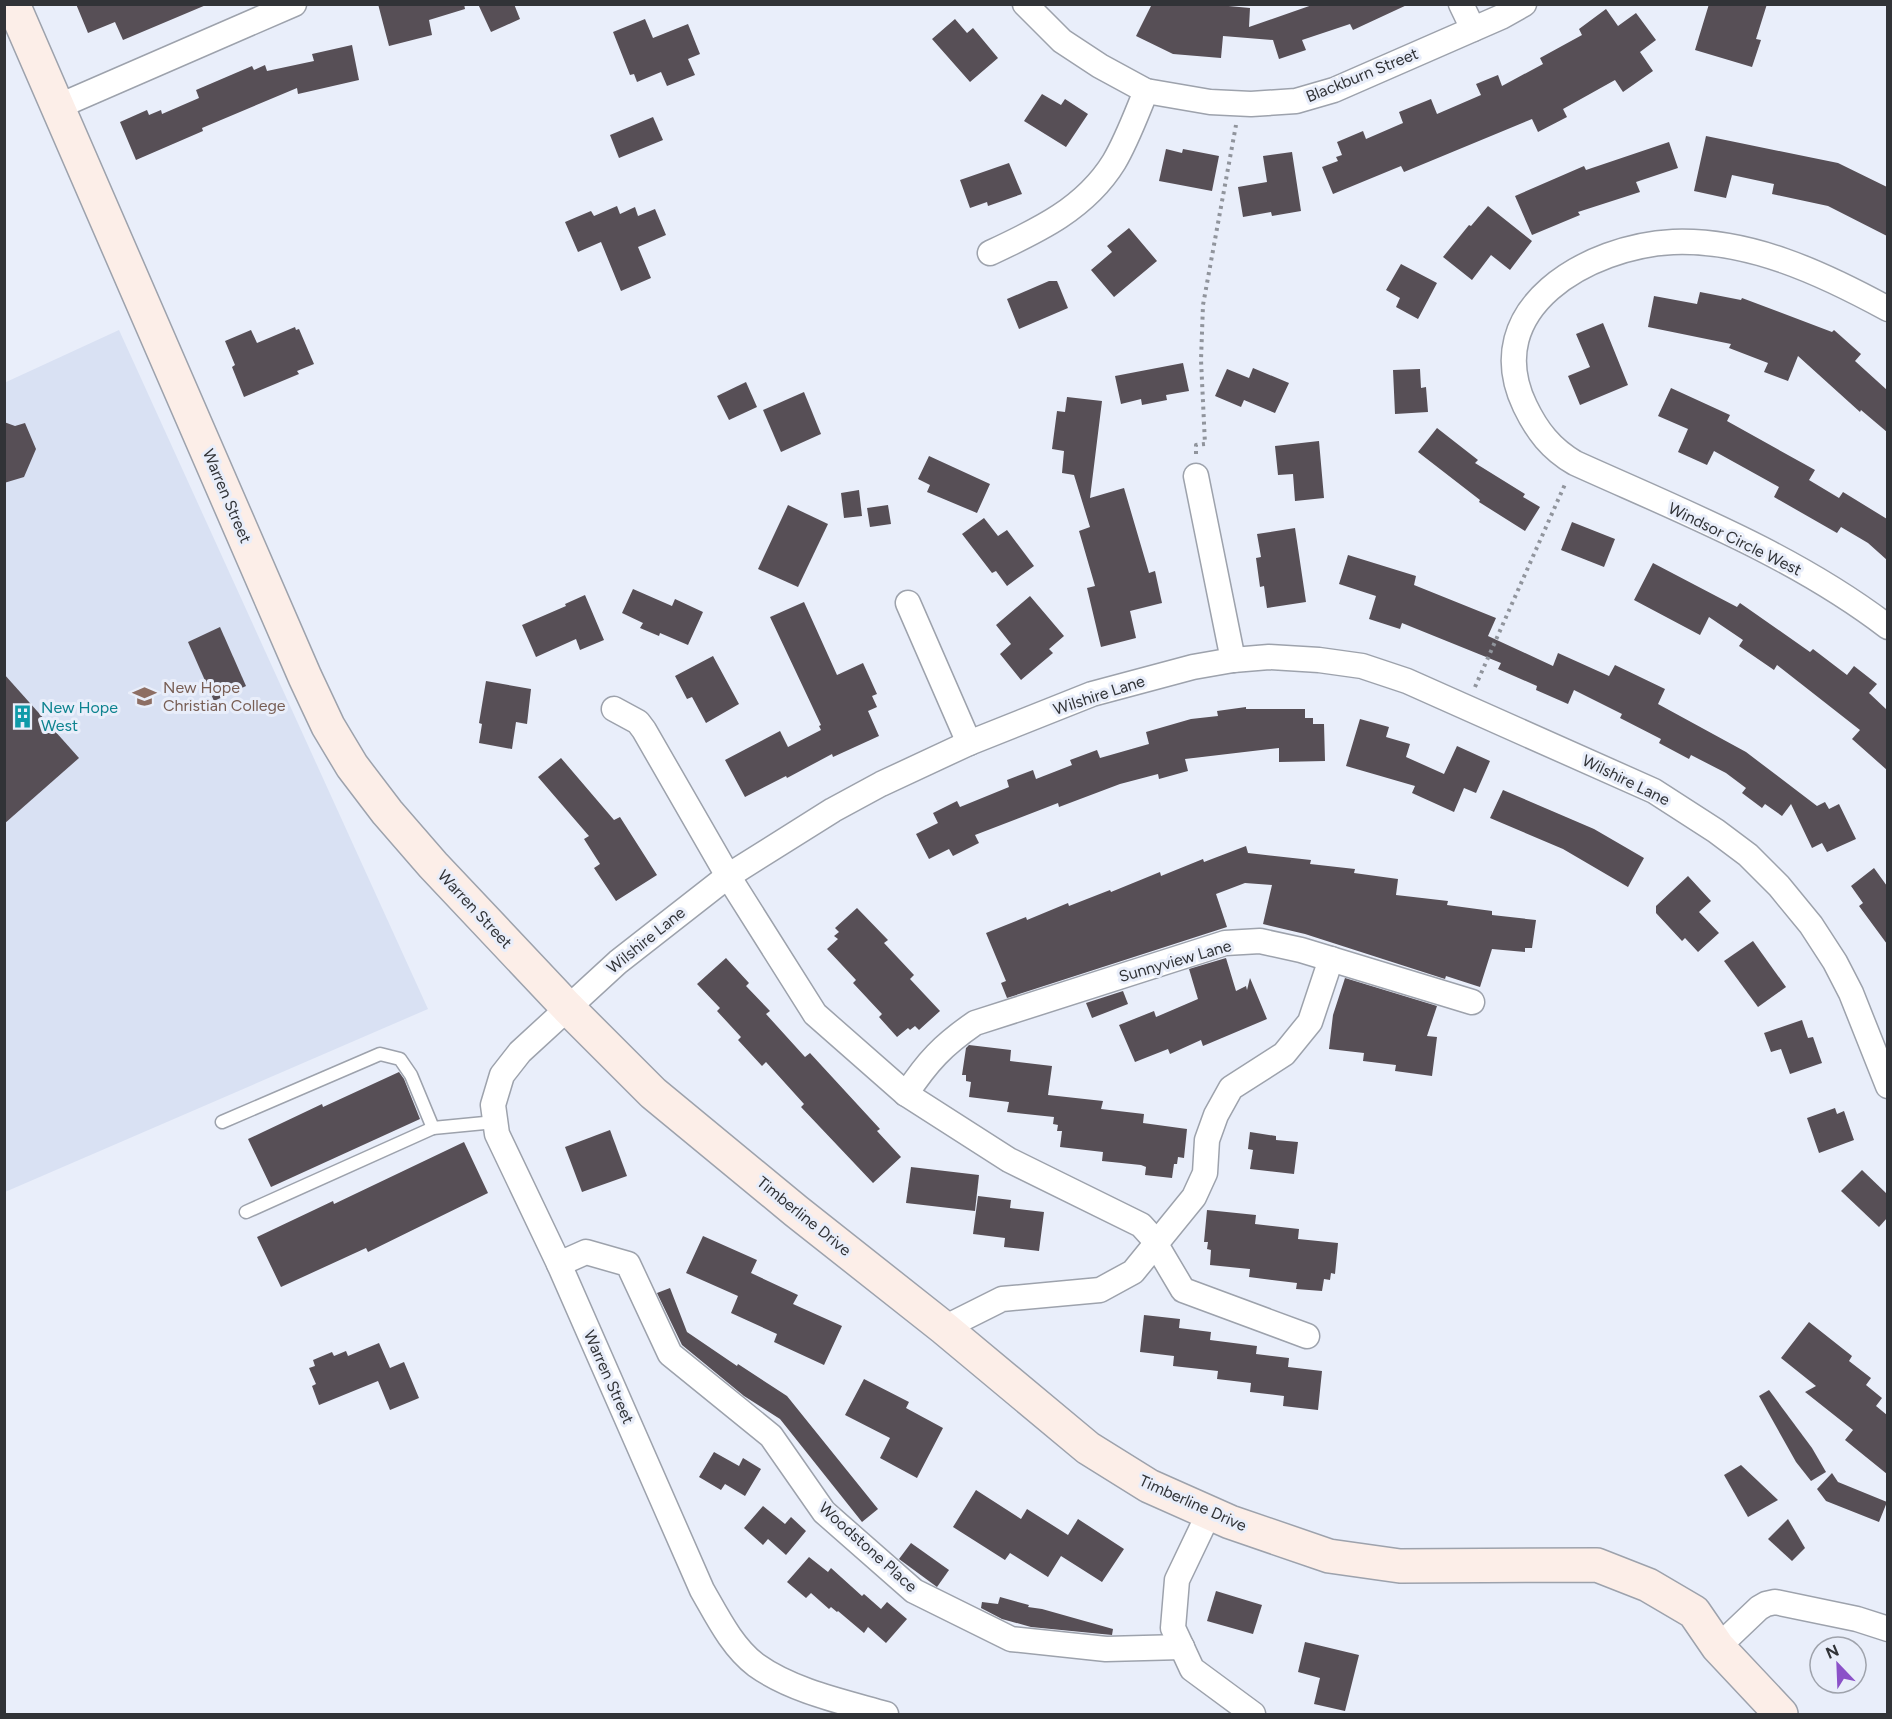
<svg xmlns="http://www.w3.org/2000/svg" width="1892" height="1719" viewBox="0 0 1892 1719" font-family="Figtree,sans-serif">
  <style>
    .built { fill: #d9e1f3 }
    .building { fill: #574f56 }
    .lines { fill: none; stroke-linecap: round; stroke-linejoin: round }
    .lane-casing { stroke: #9da2ac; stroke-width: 15 }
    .street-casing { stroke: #9da2ac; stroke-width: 27 }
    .secondary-casing { stroke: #9da2ac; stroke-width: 36 }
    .path { stroke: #90949c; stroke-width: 4; stroke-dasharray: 3 4.5; stroke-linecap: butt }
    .lane { stroke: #fff; stroke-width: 12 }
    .street { stroke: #fff; stroke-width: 24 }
    .secondary { stroke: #fceee8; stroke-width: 33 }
    .labels { text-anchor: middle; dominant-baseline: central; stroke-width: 6; stroke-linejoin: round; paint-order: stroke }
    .street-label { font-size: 16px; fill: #313337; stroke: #e9eefa }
    .education-label { font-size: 16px; fill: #785e54; stroke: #e9eefa; text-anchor: start }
    .culture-label { font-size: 16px; fill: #0d838f; stroke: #e9eefa; text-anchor: start }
  </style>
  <rect width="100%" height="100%" fill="#e9eefa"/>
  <path class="built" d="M119,330L428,1009L5,1192L4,383Z"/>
  <g class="building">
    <path d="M76,4H205L206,5L123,40L115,22L88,33Z"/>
    <path d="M378,4H464L465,9L429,20L432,35L389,46Z"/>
    <path d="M478,4H514L520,19L491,32Z"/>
    <path d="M1152,4H1207L1250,8L1249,27L1315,4H1409L1353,30L1350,24L1302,40L1306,50L1279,59L1273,40L1223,36L1221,58L1173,54L1136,36Z"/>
    <path d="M1709,4H1767L1756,39L1761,40L1752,67L1695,50Z"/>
    <path d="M1606,9L1618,26L1636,13L1656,40L1640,52L1653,71L1623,92L1615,80L1563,109L1567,117L1538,132L1532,119L1404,172L1401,166L1333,194L1322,167L1338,161L1336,157L1342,155L1337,142L1363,131L1366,139L1403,123L1399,112L1431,99L1437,114L1481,95L1476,84L1498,75L1502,86L1543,64L1540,58L1582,35L1579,29Z"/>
    <path d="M645,19L653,38L688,24L700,54L688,59L695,75L667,86L661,72L637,82L634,74L630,75L613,32Z"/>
    <path d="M955,19L967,33L973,28L998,58L970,82L932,39Z"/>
    <path d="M352,45L359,80L298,94L297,88L202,128L203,131L136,160L120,122L147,110L149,115L161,110L162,114L199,98L196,90L252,66L254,70L265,65L267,71L314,61L312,54Z"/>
    <path d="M1042,94L1061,105L1065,99L1088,114L1066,147L1024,121Z"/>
    <path d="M653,117L663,140L619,158L610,135Z"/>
    <path d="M1706,136L1838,163L1887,187V236L1828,206L1772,194L1774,184L1732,175L1726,198L1694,191Z"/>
    <path d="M1669,142L1678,168L1636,182L1640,192L1578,212L1580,215L1532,235L1515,196L1584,166L1586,170Z"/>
    <path d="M1166,149L1182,153L1183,149L1219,156L1212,191L1159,181Z"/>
    <path d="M1292,152L1301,211L1272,216L1271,212L1243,217L1238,187L1267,182L1263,156Z"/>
    <path d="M1009,163L1022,194L988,206L987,202L970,208L960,180Z"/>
    <path d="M617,206L620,214L635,207L638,216L655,209L666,235L638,247L651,278L621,291L601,242L578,252L565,222L591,211L594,216Z"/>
    <path d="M1488,206L1532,241L1510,270L1491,255L1472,280L1443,257L1469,225L1471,226Z"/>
    <path d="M1129,228L1157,261L1114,297L1091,270L1112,252L1107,246Z"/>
    <path d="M1401,264L1437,283L1418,319L1396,307L1400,298L1386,290Z"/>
    <path d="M1049,281H1057L1068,308L1019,329L1007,299Z"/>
    <path d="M1700,292L1741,300L1742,298L1832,332L1834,330L1861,354L1855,361L1887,390V432L1861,410L1860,412L1798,356L1788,381L1764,372L1768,363L1729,348L1731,344L1648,327L1654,296L1697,304Z"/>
    <path d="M1603,323L1628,385L1580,405L1568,376L1590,367L1576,334Z"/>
    <path d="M295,327L296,330L299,329L314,364L297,371L299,374L244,397L232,367L235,365L225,341L251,330L257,343Z"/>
    <path d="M1183,363L1189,391L1166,395L1167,400L1142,405L1141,399L1121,404L1115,376Z"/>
    <path d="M1253,368L1289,383L1275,413L1244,400L1241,407L1215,396L1227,369L1249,378Z"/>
    <path d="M1420,369L1421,388L1426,387L1428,412L1395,414L1393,370Z"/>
    <path d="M746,382L757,407L729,420L717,396Z"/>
    <path d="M1671,388L1730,415L1727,421L1815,470L1809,480L1839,498L1843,492L1887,519V560L1868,543L1841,527L1837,533L1774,497L1779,487L1714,451L1707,465L1678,452L1688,429L1658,416Z"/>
    <path d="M804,392L821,434L781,452L763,410Z"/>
    <path d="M1067,397L1102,401L1090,498L1124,488L1149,573L1155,571L1162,603L1130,611L1136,638L1101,647L1087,588L1095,586L1079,531L1090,527L1074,475L1062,473L1064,451L1052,449L1057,411L1065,412Z"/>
    <path d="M4,422L15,426L25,423L36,449L24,477L4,483Z"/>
    <path d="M1437,428L1478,460L1475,463L1525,494L1523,497L1540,507L1525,531L1479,502L1480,500L1418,452Z"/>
    <path d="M1319,441L1324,498L1295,501L1293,474L1278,475L1275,446Z"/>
    <path d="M929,456L990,484L977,513L927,492L930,485L918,479Z"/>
    <path d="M859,490L862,516L844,518L841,493Z"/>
    <path d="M788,505L828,524L798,587L758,569Z"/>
    <path d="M888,505L891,524L870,527L867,508Z"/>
    <path d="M984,518L998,536L1007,530L1034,566L1007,586L996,571L992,573L962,534Z"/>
    <path d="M1572,522L1615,539L1604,567L1561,550Z"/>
    <path d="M1295,528L1306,602L1267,608L1264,586L1260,587L1256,558L1261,557L1257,534Z"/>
    <path d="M1348,555L1416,576L1414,585L1496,618L1488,636L1553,666L1558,653L1609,676L1615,665L1665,689L1658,704L1746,752L1817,806L1825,802L1829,809L1839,804L1856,839L1827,852L1822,843L1812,848L1791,804L1782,816L1765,804L1762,808L1742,793L1746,788L1726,773L1691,755L1689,759L1659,743L1661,739L1620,718L1622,714L1574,690L1568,704L1536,690L1537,686L1498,669L1501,663L1402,623L1400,629L1369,619L1376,596L1339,584Z"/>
    <path d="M1653,563L1737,607L1740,603L1810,652L1813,649L1847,675L1854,666L1877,684L1869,693L1887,710V770L1852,739L1860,730L1777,665L1774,670L1739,646L1743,640L1709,617L1700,635L1634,600Z"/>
    <path d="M633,589L672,606L675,599L703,612L688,645L660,633L659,636L640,628L643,623L622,613Z"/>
    <path d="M585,595L604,640L580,650L576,639L536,657L522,625L566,606L565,604Z"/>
    <path d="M1030,596L1064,636L1049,649L1053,653L1021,680L1000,654L1011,644L996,625Z"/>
    <path d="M804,602L837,675L863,663L877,694L872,696L877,707L868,711L879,736L833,757L832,754L787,778L786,776L745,797L725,760L780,731L788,747L821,730L819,726L821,725L770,617Z"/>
    <path d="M220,627L246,686L214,701L188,642Z"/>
    <path d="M713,656L739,704L706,723L692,697L687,699L675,676Z"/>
    <path d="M4,674L79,758L4,824Z"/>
    <path d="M486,681L531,689L527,724L516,722L512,749L479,743L482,724L479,723Z"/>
    <path d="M1246,707V709H1305V718H1313V724H1324L1325,761L1279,762V748L1185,759L1188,771L1159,779L1158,774L1120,784L1059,807L1058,803L975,835L979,843L953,856L949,849L929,859L916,834L938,823L933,813L957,801L960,807L1009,787L1007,780L1033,770L1036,779L1072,765L1070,760L1097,750L1100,758L1149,744L1146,732L1191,719L1218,716L1217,711Z"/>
    <path d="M1360,719L1389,727L1386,737L1410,744L1406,757L1444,774L1457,746L1490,761L1476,793L1464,788L1454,812L1412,793L1415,786L1346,766Z"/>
    <path d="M561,758L614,820L620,817L657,875L616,901L594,868L600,864L584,839L589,836L538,777Z"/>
    <path d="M1503,790L1594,829L1644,858L1628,887L1563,849L1490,818Z"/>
    <path d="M1246,846L1248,853L1311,860L1310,864L1355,869L1354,873L1398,879L1396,895L1448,901L1447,905L1492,911V915L1536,920L1532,948H1525V952L1492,949L1480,987L1446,976L1445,979L1305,934L1263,924L1272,885L1245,883L1216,894L1227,927L1007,998L1001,983L1006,981L986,933L1026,917L1027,920L1068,903L1069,906L1110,890L1111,892L1160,872L1161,876L1203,859L1204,862Z"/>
    <path d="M1874,868L1887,886V944L1859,906L1863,903L1851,886Z"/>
    <path d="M1688,876L1711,901L1699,912L1719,933L1698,952L1685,938L1682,941L1656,913V906Z"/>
    <path d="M857,908L888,940L884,943L914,975L910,979L940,1011L919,1030L915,1026L910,1030L908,1028L897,1037L879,1017L882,1014L853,983L856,980L827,949L838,939L834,936L839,932L835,928Z"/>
    <path d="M1753,941L1786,987L1758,1007L1724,961Z"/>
    <path d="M726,958L749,983L746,986L770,1011L766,1014L805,1057L810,1053L880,1129L877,1131L901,1157L873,1183L801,1107L804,1104L766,1062L762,1066L738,1040L741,1037L717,1011L720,1008L697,984Z"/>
    <path d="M1226,958L1236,991L1246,986L1247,990L1250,978L1267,1019L1203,1046L1201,1040L1170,1054L1168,1049L1135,1062L1119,1025L1154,1011L1156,1017L1198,999L1189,969Z"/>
    <path d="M1345,978L1437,1006L1427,1036L1437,1037L1432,1076L1395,1071L1396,1065L1363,1061L1364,1053L1329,1049L1333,1015Z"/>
    <path d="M1123,991L1128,1004L1092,1018L1086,1003Z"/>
    <path d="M1802,1020L1808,1038L1813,1037L1822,1063L1790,1074L1781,1049L1771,1052L1764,1033Z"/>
    <path d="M969,1045L1011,1050L1010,1061L1052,1066L1048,1095L1103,1101L1101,1109L1144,1114L1143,1123L1187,1129L1184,1158L1178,1157L1177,1164H1174L1172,1178L1145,1175L1146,1167L1141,1165L1102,1161L1103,1152L1060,1147L1062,1131H1057L1058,1125L1053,1124L1054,1117L1007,1112L1009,1102L969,1097L971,1082L966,1081V1075H962L966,1048Z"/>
    <path d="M399,1072L404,1079L420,1119L271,1187L248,1139L322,1104L323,1107Z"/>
    <path d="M1835,1108L1837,1114L1844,1111L1854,1140L1819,1153L1807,1118Z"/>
    <path d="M610,1130L627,1176L582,1192L565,1147Z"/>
    <path d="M1250,1132L1276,1136V1140L1298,1142L1294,1174L1250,1169L1253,1150L1248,1149Z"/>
    <path d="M464,1142L488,1193L368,1252L366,1248L281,1287L257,1237L333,1201L334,1204Z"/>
    <path d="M911,1167L979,1175L975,1211L906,1203Z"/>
    <path d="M1862,1170L1887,1194V1218L1879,1227L1841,1191Z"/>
    <path d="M978,1196L1011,1200L1010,1208L1044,1212L1039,1251L1004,1247L1005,1238L973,1234Z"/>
    <path d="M1207,1210L1256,1215L1255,1224L1299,1229L1298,1239L1338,1243L1335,1274L1331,1273L1330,1280L1324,1279L1322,1291L1296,1289L1297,1283L1249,1277L1250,1269L1210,1265L1211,1250L1207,1249L1208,1242H1204Z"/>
    <path d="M703,1236L757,1260L751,1273L798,1295L793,1304L842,1326L824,1365L774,1342L777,1334L731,1313L738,1296L686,1273Z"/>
    <path d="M670,1288L687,1332L737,1366L738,1364L787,1396L878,1509L862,1522L780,1419L744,1396L682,1345L657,1293Z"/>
    <path d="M1144,1315L1180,1319L1179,1328L1211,1332L1210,1340L1257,1346L1256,1354L1289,1358L1288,1367L1322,1371L1318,1410L1283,1406L1284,1396L1250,1392L1251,1383L1217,1379L1218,1371L1173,1366L1174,1356L1140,1352Z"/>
    <path d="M1809,1322L1852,1356L1849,1361L1871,1378L1866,1385L1882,1398L1876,1406L1887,1415V1474L1845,1440L1853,1430L1805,1392L1816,1386L1781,1358Z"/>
    <path d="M379,1343L390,1368L404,1362L419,1398L390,1410L378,1381L319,1405L312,1386L316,1384L309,1368L315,1366L313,1360L332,1352L334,1356L346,1351L348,1356Z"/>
    <path d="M864,1379L909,1402L906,1408L943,1428L917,1478L880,1458L890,1438L845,1415Z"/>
    <path d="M1769,1390L1812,1448L1826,1472L1811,1481L1796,1462L1759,1396Z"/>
    <path d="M714,1452L739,1466L743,1458L761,1469L745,1496L725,1484L721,1490L699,1477Z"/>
    <path d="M1741,1465L1778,1500L1748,1517L1724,1475Z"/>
    <path d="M1832,1473L1838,1482L1887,1502L1879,1522L1826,1501L1817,1489Z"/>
    <path d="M976,1490L1021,1519L1027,1509L1068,1535L1078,1519L1124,1549L1102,1582L1061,1556L1048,1577L1010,1553L1005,1560L953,1527Z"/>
    <path d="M763,1506L785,1524L791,1517L806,1531L786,1555L768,1539L763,1545L744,1528Z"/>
    <path d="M1788,1519L1805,1548L1792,1561L1768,1539Z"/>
    <path d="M911,1543L949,1570L937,1587L899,1559Z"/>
    <path d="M809,1557L828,1572L831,1568L862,1596L864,1594L881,1609L887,1602L907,1619L886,1643L868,1627L864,1633L838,1611L837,1612L831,1607L829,1609L811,1593L806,1598L787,1582Z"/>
    <path d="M1216,1591L1262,1605L1253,1634L1207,1621Z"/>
    <path d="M1000,1597L1029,1605L1028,1607L1042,1609L1113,1629L1112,1635L1031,1627L1002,1619L981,1608L982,1602L998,1604Z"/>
    <path d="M1305,1642L1359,1655L1345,1711L1314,1704L1320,1678L1298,1672Z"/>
  </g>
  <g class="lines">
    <defs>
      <g id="lane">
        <path d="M222,1122L380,1054L400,1059L411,1075L433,1128"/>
        <path d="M246,1212L433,1128L495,1122"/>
      </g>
      <g id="street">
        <path d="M1025,4L1062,41L1100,66L1146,91L1210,102L1251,104L1296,101L1334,90L1501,17L1524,4"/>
        <path d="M1461,4L1473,29"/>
        <path d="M57,107L294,4"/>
        <path d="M990,253C1037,231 1085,209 1114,162C1127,140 1136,115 1146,91"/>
        <path d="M1888,309C1822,273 1749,239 1673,242C1589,246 1478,308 1525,406C1537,431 1551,449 1575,463C1681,511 1794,555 1888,627"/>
        <path d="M1196,476L1233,660"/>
        <path d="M908,603L969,743"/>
        <path d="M614,709L638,722L644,730L728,876L815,1014L906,1094L1009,1160L1141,1225L1151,1236L1183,1290L1307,1336"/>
        <path d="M906,1094C928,1061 942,1046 975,1023L1225,943L1260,941L1301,950L1472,1002"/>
        <path d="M559,1264L586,1252L628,1264L670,1354L771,1436L824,1512L914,1591L1011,1639L1106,1649L1182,1647"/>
        <path d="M944,1328L1002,1299L1100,1290L1133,1272L1194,1197L1205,1173L1207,1140L1216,1115L1231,1088L1284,1054L1310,1022L1331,959"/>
        <path d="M1209,1513L1177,1580L1173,1628L1192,1669L1253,1714"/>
        <path d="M1718,1647L1759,1608L1766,1604L1775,1602L1857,1619L1888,1629"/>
        <path d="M886,1714C844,1702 792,1691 756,1665C732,1647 717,1616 702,1590L559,1264L497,1134L493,1105L502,1075L520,1052L618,962L728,876L833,810L881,784L969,743L1092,694L1193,667L1233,660L1269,657L1319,660L1362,666L1407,681L1654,791L1716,831L1748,855L1779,886L1811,925L1835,962L1851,993L1888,1086"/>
      </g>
      <path id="secondary" d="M13,4L305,677L328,726L352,766L387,812L433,865L567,1007L653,1093L796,1211L944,1328L1088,1448L1149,1486L1230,1522L1329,1556L1400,1566L1597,1565L1648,1585L1694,1612L1718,1647L1781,1714"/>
    </defs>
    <use href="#lane" class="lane-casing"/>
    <use href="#street" class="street-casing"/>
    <use href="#secondary" class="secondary-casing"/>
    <g class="path">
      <path d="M1196,454V445L1205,444L1201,360L1203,305L1236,125"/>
      <path d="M1475,687L1566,482"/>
    </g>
    <use href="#lane" class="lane"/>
    <use href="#street" class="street"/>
    <use href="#secondary" class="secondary"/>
  </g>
  <defs>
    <symbol id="university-bare" viewBox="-9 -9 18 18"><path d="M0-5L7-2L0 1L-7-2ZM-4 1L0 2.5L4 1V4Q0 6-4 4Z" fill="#8d6e63" stroke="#e9eefa" stroke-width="2.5" paint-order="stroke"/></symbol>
    <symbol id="building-bare" viewBox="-9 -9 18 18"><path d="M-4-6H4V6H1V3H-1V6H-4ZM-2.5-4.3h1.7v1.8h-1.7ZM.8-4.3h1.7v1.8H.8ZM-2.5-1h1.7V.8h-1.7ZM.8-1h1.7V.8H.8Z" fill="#0f9aa8" stroke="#e9eefa" stroke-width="2.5" paint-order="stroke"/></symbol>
  </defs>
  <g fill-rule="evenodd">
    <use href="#university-bare" x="128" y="680" width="33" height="33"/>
    <use href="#building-bare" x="6" y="700" width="33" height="33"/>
  </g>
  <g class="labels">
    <g class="street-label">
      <text transform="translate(1362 75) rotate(-22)">Blackburn Street</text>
      <text transform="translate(227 496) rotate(67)">Warren Street</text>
      <text transform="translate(1735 539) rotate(26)">Windsor Circle West</text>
      <text transform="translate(1099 695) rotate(-18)">Wilshire Lane</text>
      <text transform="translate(1626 780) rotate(26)">Wilshire Lane</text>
      <text transform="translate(475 909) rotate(47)">Warren Street</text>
      <text transform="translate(646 940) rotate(-39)">Wilshire Lane</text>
      <text transform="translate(1175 961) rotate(-16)">Sunnyview Lane</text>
      <text transform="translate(804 1216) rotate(39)">Timberline Drive</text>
      <text transform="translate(609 1377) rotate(66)">Warren Street</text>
      <text transform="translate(1193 1503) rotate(24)">Timberline Drive</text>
      <text transform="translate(868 1547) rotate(42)">Woodstone Place</text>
    </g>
    <g class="education-label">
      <text x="163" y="687">New Hope<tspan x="163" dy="18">Christian College</tspan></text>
    </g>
    <g class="culture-label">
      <text x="41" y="707">New Hope<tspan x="41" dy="18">West</tspan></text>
    </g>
  </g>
  <rect width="1892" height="1719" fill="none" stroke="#313337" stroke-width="12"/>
  <g transform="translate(1838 1665) rotate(337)"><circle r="28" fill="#e9eefa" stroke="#9fa3ac" stroke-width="1.5"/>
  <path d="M0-4.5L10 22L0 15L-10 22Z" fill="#8b51c8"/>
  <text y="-9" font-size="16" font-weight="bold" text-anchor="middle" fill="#313337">N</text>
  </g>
</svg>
